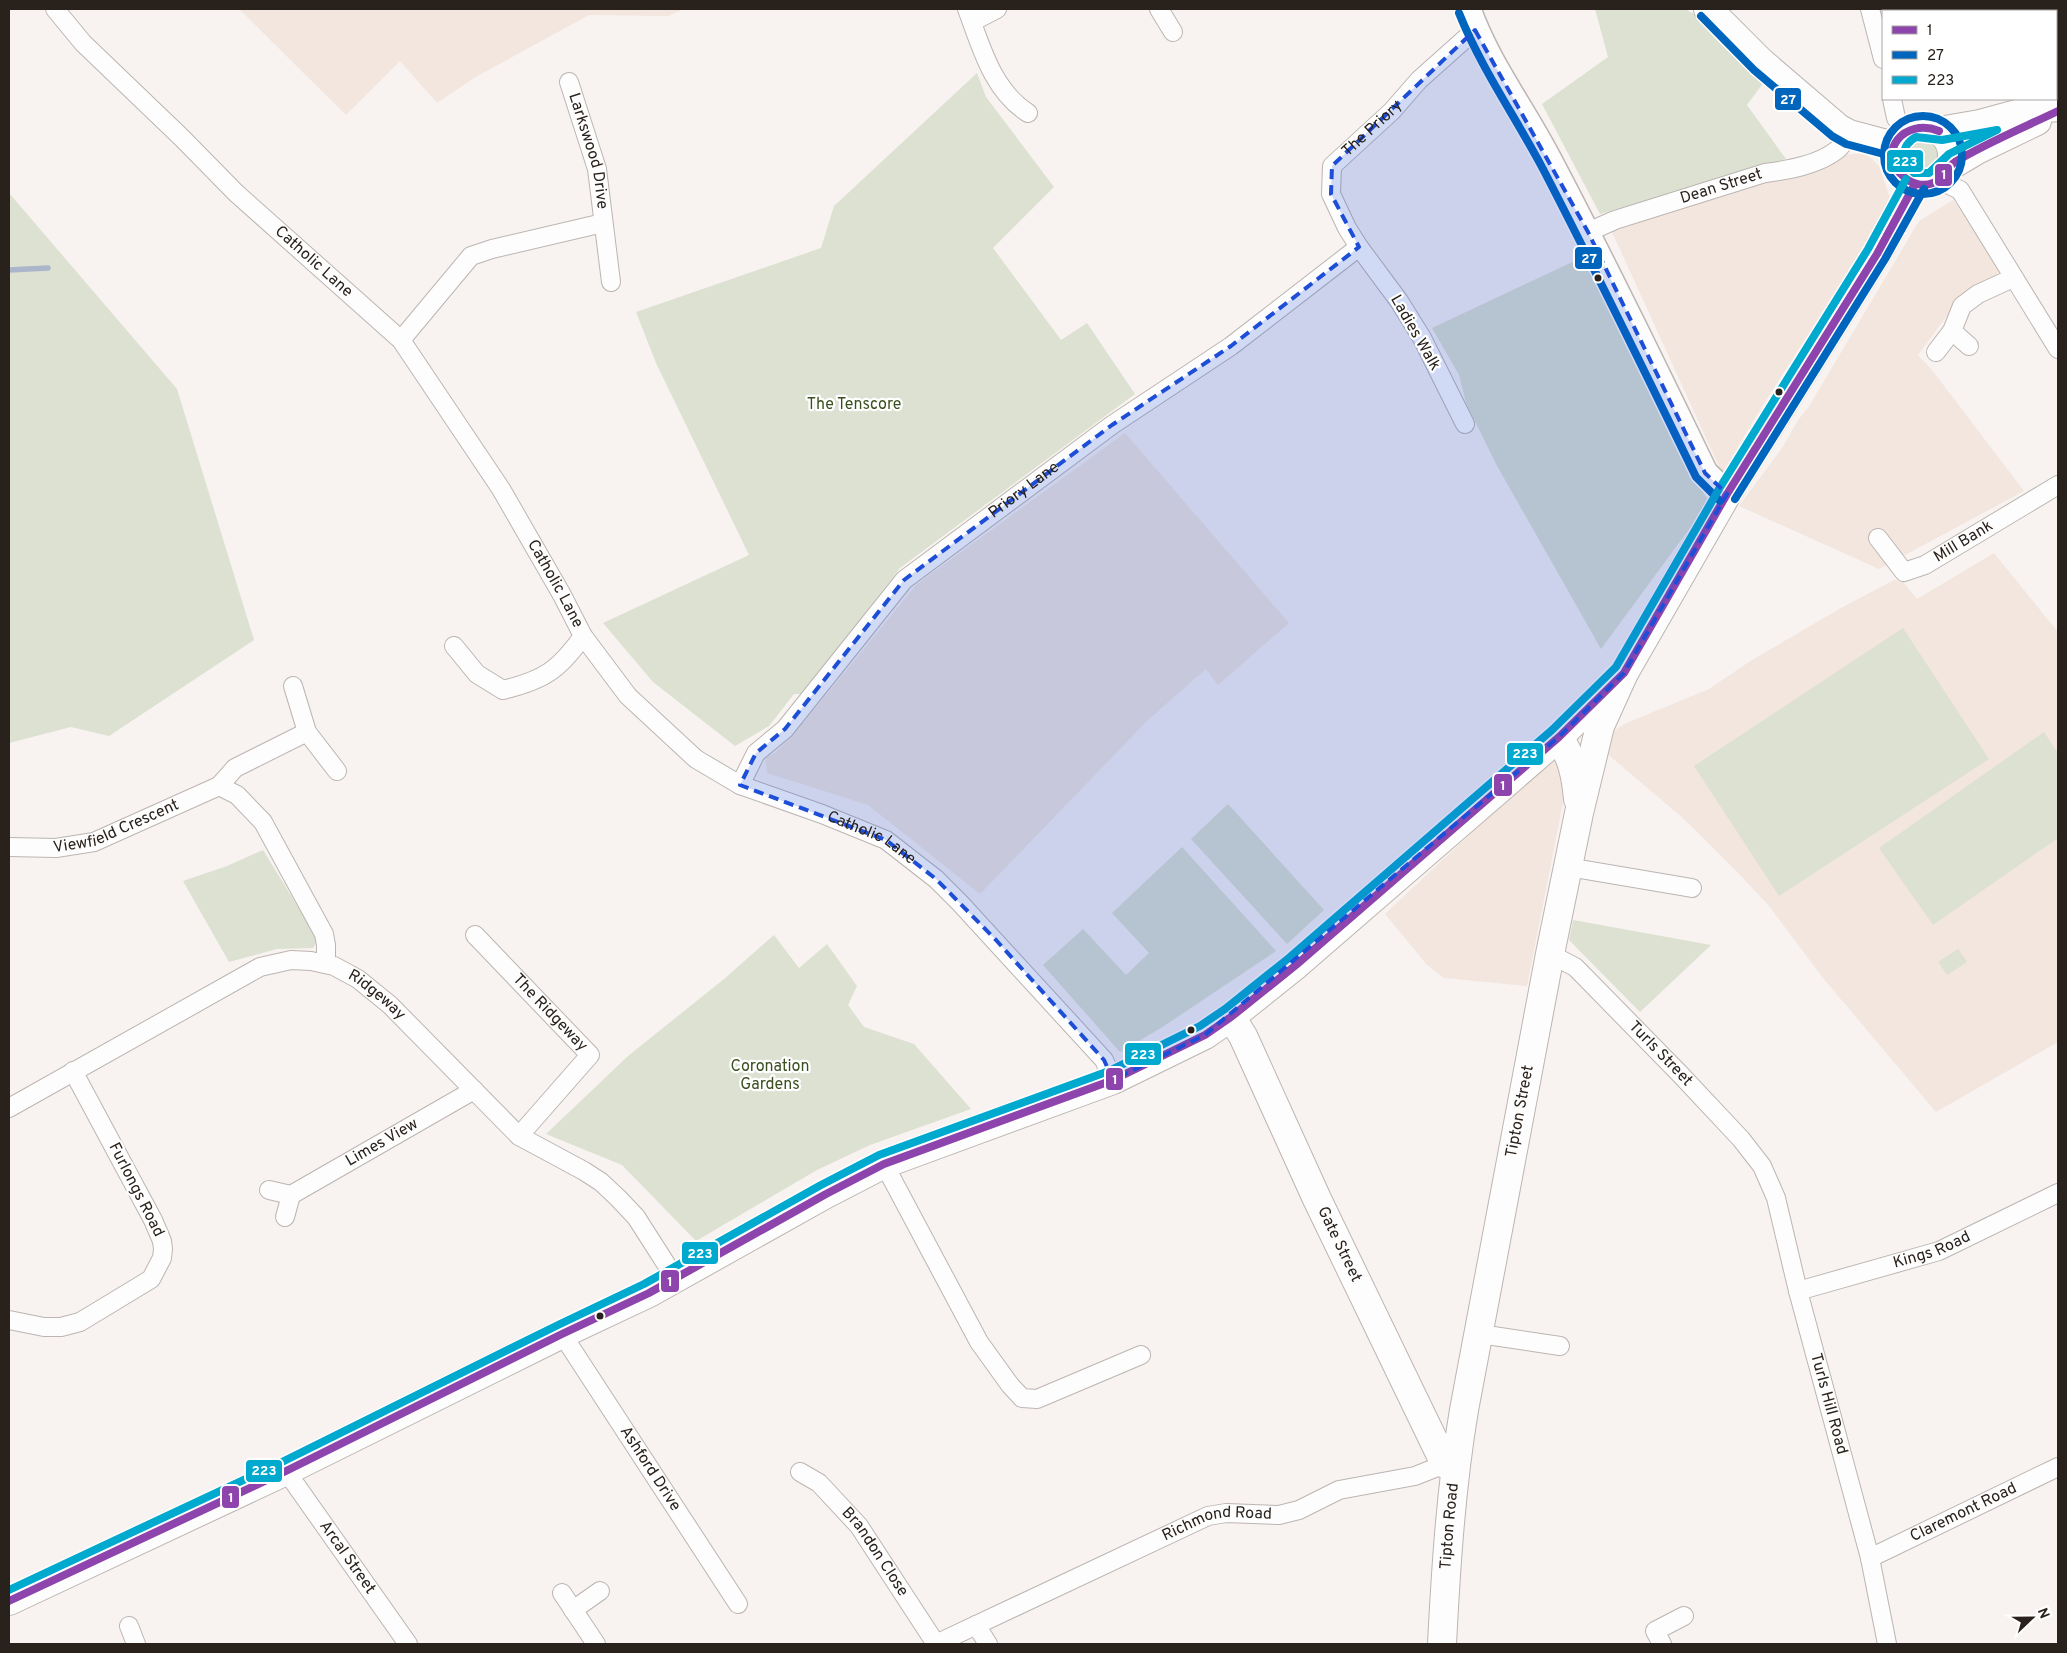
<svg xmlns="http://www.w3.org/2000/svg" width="2067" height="1653" viewBox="0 0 2067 1653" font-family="Overpass,sans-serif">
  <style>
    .built { fill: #f2e6de }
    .green { fill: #dce1d1 }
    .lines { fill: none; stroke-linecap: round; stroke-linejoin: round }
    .stream { stroke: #acb6ca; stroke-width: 5.5 }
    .minor-casing { stroke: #bcb5b1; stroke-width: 20 }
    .secondary-casing { stroke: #bcb5b1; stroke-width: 28 }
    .primary-casing { stroke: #bcb5b1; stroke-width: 30 }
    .minor { stroke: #fefdfd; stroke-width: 18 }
    .secondary { stroke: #fefdfd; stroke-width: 25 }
    .primary { stroke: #fefdfd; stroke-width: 28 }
    .bus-1-casing { stroke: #fff; stroke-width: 11 }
    .bus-2-casing { stroke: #fff; stroke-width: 11 }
    .bus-3-casing { stroke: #fff; stroke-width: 11 }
    .bus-1 { stroke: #8e44ad; stroke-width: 8 }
    .bus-2 { stroke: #0065bd; stroke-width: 8 }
    .bus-3 { stroke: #00a9ce; stroke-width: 8 }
    .marked { fill: #1d4ed8; fill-opacity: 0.2; stroke: #1d4ed8; stroke-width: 4; stroke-dasharray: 10 6; stroke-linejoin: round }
    .bus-dot { fill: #29211b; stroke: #fff; stroke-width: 2 }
    .labels { text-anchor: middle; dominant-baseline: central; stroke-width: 4.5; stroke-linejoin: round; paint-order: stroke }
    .street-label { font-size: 16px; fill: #29211b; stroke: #fff }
    .park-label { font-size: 16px; fill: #3a4f1f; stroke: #fff }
    .line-badge { stroke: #fff; stroke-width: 2 }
    .badge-label { font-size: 14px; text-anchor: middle; font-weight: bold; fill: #fff }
  </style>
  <rect width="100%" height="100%" fill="#f8f3f0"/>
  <g class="built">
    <path d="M239,9H684L668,16L589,15L474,78L437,103L400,61L346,115Z"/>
    <path d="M1866,153L1879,166L1892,204L1763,405L1722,473L1612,232L1838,155Z"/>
    <path d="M1953,200L2000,267L1999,271L1995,278L1957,302L1918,355L1932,370L2024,491L1879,569L1739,506L1784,445L1798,420L1808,408L1919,221Z"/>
    <path d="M1125,433L1289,623L1218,685L1206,669L1149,719L980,894L868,805L767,773L765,758L775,753L795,733L917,584Z"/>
    <path d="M1994,553L2058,632V1042L1936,1112L1823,978L1769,906L1745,880L1685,820L1604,751L1611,733L1624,724L1709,689L1752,660L1841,608L1894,580L1903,582L1917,599Z"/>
    <path d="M1552,757L1558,758L1567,782L1527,986L1444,978L1427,965L1385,914Z"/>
  </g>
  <g class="green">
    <path d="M1595,9H1685L1721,30L1764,82L1747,105L1786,159L1600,214L1542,104L1608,57Z"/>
    <path d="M977,73L986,97L1054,187L993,248L1061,340L1087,323L1135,394L900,568L804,694H794L769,726L735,746L653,682L603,623L749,555L656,363L636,312L821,248L834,206Z"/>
    <circle cx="1921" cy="157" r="19"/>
    <path d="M9,193L177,389L254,640L109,736L71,727L9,743Z"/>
    <path d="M1583,257L1676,446L1709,502L1601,649L1496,464L1466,403L1459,375L1432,328Z"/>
    <path d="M1903,628L1989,759L1779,896L1694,766Z"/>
    <path d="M2044,732L2058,753V838L1933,925L1879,848Z"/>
    <path d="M1228,804L1324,910L1287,944L1191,839Z"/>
    <path d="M1182,847L1276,951L1161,1028L1120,1052L1043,965L1083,929L1126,975L1149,953L1112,913Z"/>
    <path d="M263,850L311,928L317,942L313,948L277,949L229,962L183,881L227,866Z"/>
    <path d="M1573,920L1711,945L1640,1012L1569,940Z"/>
    <path d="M774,935L799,968L827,944L857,986L848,1005L864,1027L914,1044L971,1109L870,1145L817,1170L696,1241L622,1165L546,1134L628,1056L724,979Z"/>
    <path d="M1958,949L1967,962L1947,975L1938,962Z"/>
  </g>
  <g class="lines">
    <path class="stream" d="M9,270L48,268"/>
    <defs>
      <g id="minor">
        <path id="s1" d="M55,9L83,43L182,138L236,193L401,340L501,489L562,595L583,636L628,696L696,759L740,785L822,814L886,840L936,879L960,903L1104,1060L1113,1080"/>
        <path d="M967,9C981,46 992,90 1028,113"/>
        <path d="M1159,9L1173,32"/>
        <path d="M1870,9L1883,59"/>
        <path d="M972,22L997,9"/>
        <path id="s2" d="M569,82L597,169L611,282"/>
        <path d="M1892,99L1896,118L1906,131"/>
        <path d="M1938,180L1960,190L2058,349"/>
        <path id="s3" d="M1588,232L1615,220L1765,173C1788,170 1818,165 1837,150C1842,146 1845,139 1849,134"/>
        <path d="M1952,331L1969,346"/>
        <path d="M401,340L471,256L492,249L603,223"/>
        <path d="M1936,352L1952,331L1962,306L1978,294L2013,278"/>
        <path id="s4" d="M1465,424L1422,338L1399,301L1359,247L1347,228L1331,194L1332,166L1392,111L1419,80L1475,30"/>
        <path id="s5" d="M1878,538L1904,572L1925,565L2058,485"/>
        <path d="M454,646L477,674L503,690C544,680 559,670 583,636"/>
        <path d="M293,686L307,732"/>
        <path id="s6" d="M740,785L756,753L785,729L904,580L1112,425L1231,346L1359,247"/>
        <path d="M219,786L235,768L307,732L337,771"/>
        <path id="s7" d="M9,847L56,848L94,842L219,786L237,795L263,822L324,934L326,945V964"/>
        <path d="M1568,867L1692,888"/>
        <path id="s8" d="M475,935L590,1055L519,1136"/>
        <path id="s9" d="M1550,954L1575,967L1582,974L1680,1074L1741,1139L1762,1166L1776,1198L1798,1291L1870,1558L1887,1644"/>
        <path id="s10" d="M9,1108L260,967L291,960L311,961L334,966L358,979L390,1005L519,1136L584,1171L601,1182L618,1198L636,1217L675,1278"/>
        <path d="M884,1164L979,1342L1010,1385L1022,1398L1037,1399L1141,1355"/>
        <path d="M269,1190L291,1195L285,1217"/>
        <path id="s11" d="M291,1195L474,1090"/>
        <path id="s12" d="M1798,1291L1939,1251L2058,1193"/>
        <path d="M9,1320L44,1327H61L80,1322L151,1279L162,1258L163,1249L162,1241L153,1220L73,1071"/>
        <path id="s13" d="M562,1334L738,1604"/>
        <path d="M1480,1334L1560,1346"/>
        <path id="s14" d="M286,1471L408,1644"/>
        <path id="s15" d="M800,1472L819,1483L859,1526L936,1644"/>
        <path id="s16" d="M1870,1558L2058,1467"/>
        <path d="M562,1593L596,1644"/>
        <path d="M573,1610L600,1591"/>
        <path d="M976,1625L988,1644"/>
        <path d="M129,1626L136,1644"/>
        <path id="s17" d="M936,1644L1208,1516L1226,1513L1279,1515L1299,1510L1339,1490L1415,1476L1445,1464"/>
        <path d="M1662,1644L1655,1631L1684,1616"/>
      </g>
      <path id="secondary" d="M1468,9C1487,63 1522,108 1548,158C1603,262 1654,367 1705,473L1727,494"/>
      <g id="primary">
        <path d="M1708,9L1761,62L1838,128L1849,134L1894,146"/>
        <circle cx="1923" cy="155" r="29"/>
        <path d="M1939,131L1980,124L2035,109L2058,107"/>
        <path d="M1950,166L1977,150L2037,121"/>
        <path d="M1559,737C1572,757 1576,776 1578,799"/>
        <path id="s18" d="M1231,1017L1243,1036L1317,1199L1445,1464L1455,1465"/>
        <path d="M9,1601L286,1471L562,1334L649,1293L826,1194L884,1164L1113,1080L1205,1035L1231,1017L1296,965L1559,737L1624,673"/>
        <path id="s19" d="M1442,1644C1446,1566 1451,1488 1464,1410L1550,954L1579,813L1600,726L1624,673L1727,494L1877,254L1915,184"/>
      </g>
    </defs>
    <use href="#minor" class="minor-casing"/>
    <use href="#secondary" class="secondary-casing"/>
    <use href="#primary" class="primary-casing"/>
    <use href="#minor" class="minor"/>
    <use href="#secondary" class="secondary"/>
    <use href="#primary" class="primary"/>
    <defs>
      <g id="bus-1">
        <path d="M1939,131C1904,117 1875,153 1904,177C1912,184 1923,187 1933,183C1943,180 1946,168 1955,162C1986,143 2025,127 2058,111"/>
        <path d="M9,1601L286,1471L562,1334L649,1293L826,1194L884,1164L1113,1080L1205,1035L1231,1017L1296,965L1559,737L1624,673L1727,494L1877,254L1915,184"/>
      </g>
      <g id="bus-2">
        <path d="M1459,13C1481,68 1515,116 1543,169C1596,271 1646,374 1696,477L1720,501"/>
        <path d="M1701,16L1754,70L1832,136L1846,144L1891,156"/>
        <circle cx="1923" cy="155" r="39"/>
        <path d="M1735,499L1885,259L1924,189"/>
      </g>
      <g id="bus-3">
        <path d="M1997,130L1949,154L1929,173H1914C1901,162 1900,146 1916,137L1942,140Z"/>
        <path d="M9,1590L282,1462L558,1325L644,1284L821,1185L879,1155L1109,1071L1200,1026L1225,1009L1290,957L1552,730L1616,667L1719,489L1868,249L1906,179"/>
      </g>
    </defs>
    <use href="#bus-1" class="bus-1-casing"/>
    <use href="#bus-2" class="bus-2-casing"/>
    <use href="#bus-3" class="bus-3-casing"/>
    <use href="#bus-1" class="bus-1"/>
    <use href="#bus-2" class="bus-2"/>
    <use href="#bus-3" class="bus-3"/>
  </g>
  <path class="marked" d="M1475,30L1588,232L1705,473L1727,494L1624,673L1559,737L1205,1035L1113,1080L1104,1060L996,940L936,879L886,840L740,785L756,753L785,729L904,580L1112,425L1231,346L1359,247L1331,194L1332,166Z"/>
  <g class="bus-dot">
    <circle cx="1598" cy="278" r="4.5"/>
    <circle cx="1779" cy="392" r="4.5"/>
    <circle cx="1191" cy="1030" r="4.5"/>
    <circle cx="600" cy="1316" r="4.5"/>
  </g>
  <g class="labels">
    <g class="street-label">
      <text stroke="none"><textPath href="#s4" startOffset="350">The Priory</textPath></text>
      <text stroke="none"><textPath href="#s2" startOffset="72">Larkswood Drive</textPath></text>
      <text stroke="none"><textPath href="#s3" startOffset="141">Dean Street</textPath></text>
      <text stroke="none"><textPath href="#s1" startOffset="362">Catholic Lane</textPath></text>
      <text transform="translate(1415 333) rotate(60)">Ladies Walk</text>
      <text stroke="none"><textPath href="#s6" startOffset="414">Priory Lane</textPath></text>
      <text stroke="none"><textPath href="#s5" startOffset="110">Mill Bank</textPath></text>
      <text stroke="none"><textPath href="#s1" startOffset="768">Catholic Lane</textPath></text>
      <text stroke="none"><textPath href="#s7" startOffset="111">Viewfield Crescent</textPath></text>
      <text stroke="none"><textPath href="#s1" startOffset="1188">Catholic Lane</textPath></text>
      <text stroke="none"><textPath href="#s10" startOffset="415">Ridgeway</textPath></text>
      <text stroke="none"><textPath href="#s8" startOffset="108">The Ridgeway</textPath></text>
      <text stroke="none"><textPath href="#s9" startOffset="150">Turls Street</textPath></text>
      <text stroke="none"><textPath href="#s19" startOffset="539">Tipton Street</textPath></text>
      <text stroke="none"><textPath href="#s11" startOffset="105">Limes View</textPath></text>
      <text transform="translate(136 1190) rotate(63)">Furlongs Road</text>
      <text stroke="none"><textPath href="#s18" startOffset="252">Gate Street</textPath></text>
      <text stroke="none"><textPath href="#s12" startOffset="140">Kings Road</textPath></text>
      <text stroke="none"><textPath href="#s9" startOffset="549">Turls Hill Road</textPath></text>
      <text stroke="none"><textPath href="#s13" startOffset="161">Ashford Drive</textPath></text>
      <text stroke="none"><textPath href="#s16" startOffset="104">Claremont Road</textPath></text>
      <text stroke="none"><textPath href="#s19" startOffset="118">Tipton Road</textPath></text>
      <text stroke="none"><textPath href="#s17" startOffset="308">Richmond Road</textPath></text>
      <text stroke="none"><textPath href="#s15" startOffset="111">Brandon Close</textPath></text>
      <text stroke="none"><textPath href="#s14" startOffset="106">Arcal Street</textPath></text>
    </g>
    <g class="park-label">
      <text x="854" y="405">The Tenscore</text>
      <text x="770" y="1067">Coronation<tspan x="770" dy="18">Gardens</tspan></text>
    </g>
  </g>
  <g class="line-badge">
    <rect x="1774" y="87" width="28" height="24" rx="5" fill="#0065bd"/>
    <rect x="1886" y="149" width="38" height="24" rx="5" fill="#00a9ce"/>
    <rect x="1934" y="163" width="19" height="24" rx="5" fill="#8e44ad"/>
    <rect x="1574" y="246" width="29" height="24" rx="5" fill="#0065bd"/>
    <rect x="1506" y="742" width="38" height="24" rx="5" fill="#00a9ce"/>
    <rect x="1493" y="773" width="20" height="24" rx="5" fill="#8e44ad"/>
    <rect x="1124" y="1042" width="38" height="24" rx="5" fill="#00a9ce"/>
    <rect x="1105" y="1067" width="19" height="24" rx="5" fill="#8e44ad"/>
    <rect x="681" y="1241" width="38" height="24" rx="5" fill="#00a9ce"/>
    <rect x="660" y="1269" width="20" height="24" rx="5" fill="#8e44ad"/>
    <rect x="245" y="1459" width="38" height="24" rx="5" fill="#00a9ce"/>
    <rect x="221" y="1485" width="19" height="24" rx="5" fill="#8e44ad"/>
  </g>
  <g class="badge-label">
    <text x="1788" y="104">27</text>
    <text x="1905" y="166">223</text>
    <text x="1944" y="179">1</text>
    <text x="1589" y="263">27</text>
    <text x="1525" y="758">223</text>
    <text x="1503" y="790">1</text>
    <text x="1143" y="1059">223</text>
    <text x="1115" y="1084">1</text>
    <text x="700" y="1258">223</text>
    <text x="670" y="1286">1</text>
    <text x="264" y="1475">223</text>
    <text x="231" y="1502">1</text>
  </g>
  <rect width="2067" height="1653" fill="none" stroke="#29211b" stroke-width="20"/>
  <rect x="1882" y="10" width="175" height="90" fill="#ffffff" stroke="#a9a6a4"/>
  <rect x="1892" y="26" width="25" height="8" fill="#8e44ad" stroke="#a9a6a4"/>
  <text x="1927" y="35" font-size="15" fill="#29211b">1</text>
  <rect x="1892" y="51" width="25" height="8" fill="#0065bd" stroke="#a9a6a4"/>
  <text x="1927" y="60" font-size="15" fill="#29211b">27</text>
  <rect x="1892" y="76" width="25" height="8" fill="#00a9ce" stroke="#a9a6a4"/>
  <text x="1927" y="85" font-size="15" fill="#29211b">223</text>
  <g transform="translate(2032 1618) rotate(68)" stroke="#ffffff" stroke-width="4" paint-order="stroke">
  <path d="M0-4L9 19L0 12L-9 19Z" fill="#29211b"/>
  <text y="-8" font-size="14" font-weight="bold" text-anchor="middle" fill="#29211b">N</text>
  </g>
</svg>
